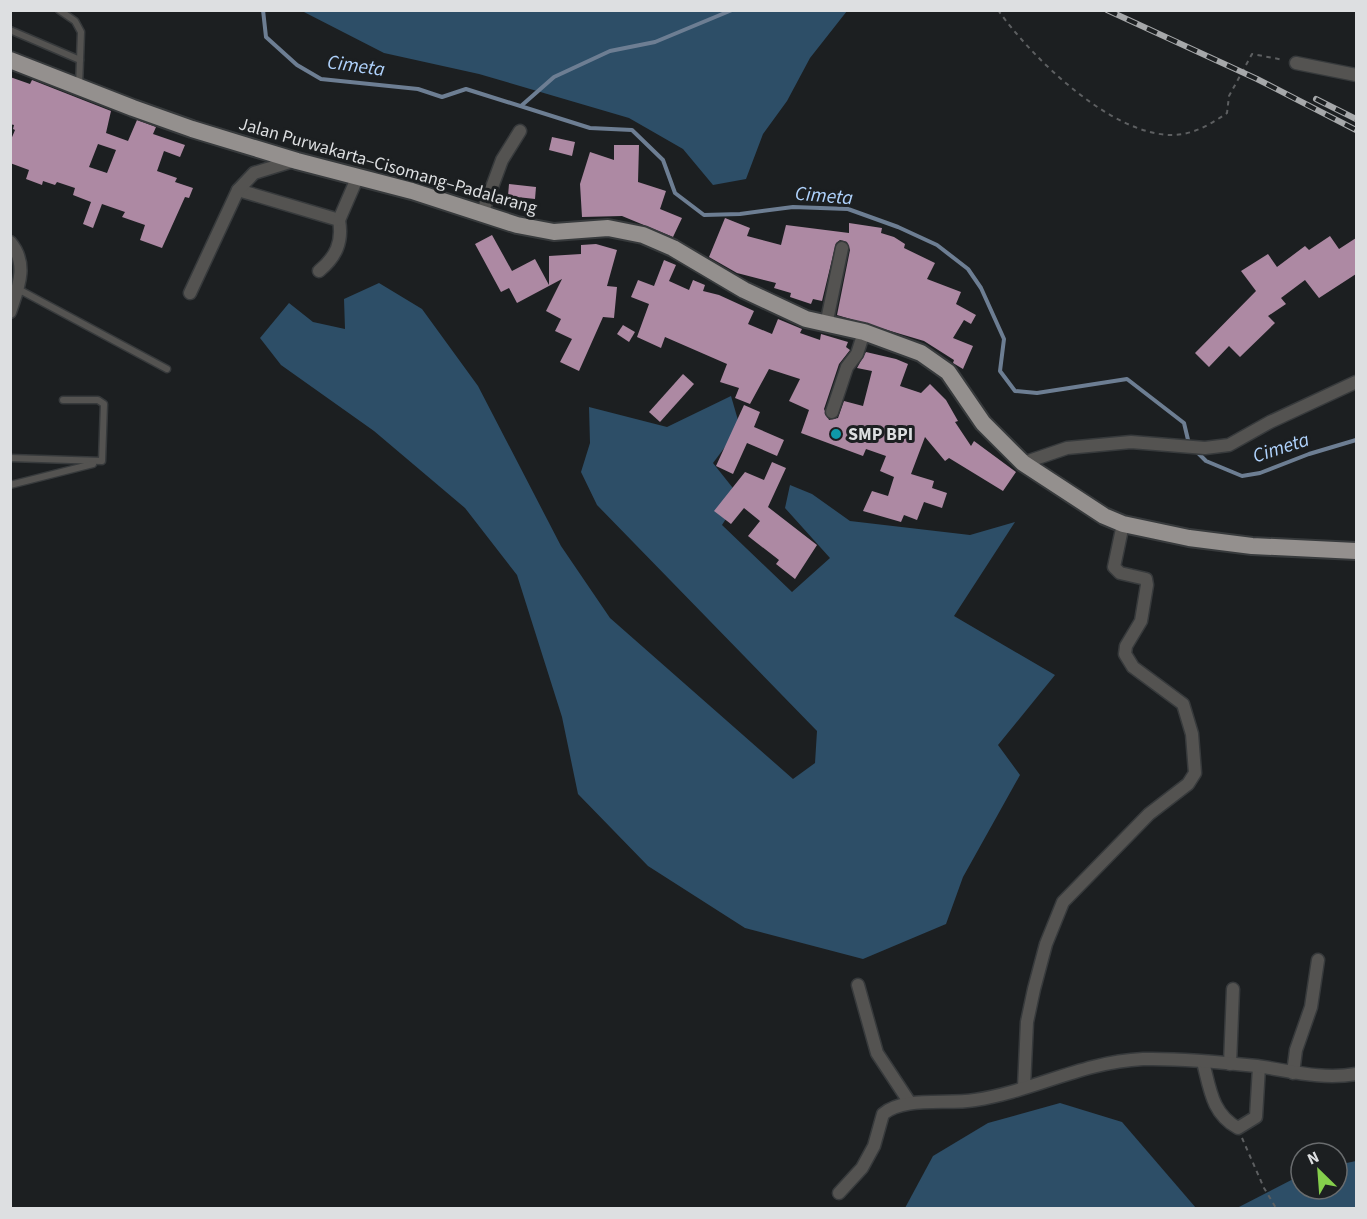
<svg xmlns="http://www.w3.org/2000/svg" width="1367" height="1219" viewBox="0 0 1367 1219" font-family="'Source Sans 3',sans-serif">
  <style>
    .forest { fill: #2d4e67 }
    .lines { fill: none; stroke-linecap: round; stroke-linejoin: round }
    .stream { stroke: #6d7e93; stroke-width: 4 }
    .building { fill: #ad89a3; fill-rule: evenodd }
    .service-casing { stroke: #373a3c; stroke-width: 9 }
    .minor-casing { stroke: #373a3c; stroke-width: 15 }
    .trunk-casing { stroke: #373a3c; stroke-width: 20 }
    .path { stroke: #5d5f61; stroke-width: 2; stroke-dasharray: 4.5 4.5; stroke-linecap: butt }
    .service { stroke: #545351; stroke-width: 6 }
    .minor { stroke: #545351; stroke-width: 12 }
    .trunk { stroke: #94908e; stroke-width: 16 }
    .rail-casing { stroke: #a6a8aa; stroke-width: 6 }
    .rail { stroke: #1c1f21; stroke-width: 4; stroke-dasharray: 11; stroke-linecap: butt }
    .culture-dot { fill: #0f9aa8; stroke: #1c1f21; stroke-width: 2 }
    .labels { text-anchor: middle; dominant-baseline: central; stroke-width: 6; stroke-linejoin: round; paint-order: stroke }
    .street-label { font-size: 18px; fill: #dddfe1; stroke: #1c1f21 }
    .poi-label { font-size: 18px; font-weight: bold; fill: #dddfe1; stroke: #1c1f21; text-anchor: start }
    .water-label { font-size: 20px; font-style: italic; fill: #afd2fc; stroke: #1c1f21 }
  </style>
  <rect width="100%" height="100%" fill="#1c1f21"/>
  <g class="forest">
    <path d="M302,11H847L810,58L787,101L763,134L746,179L713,185L683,149L629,118L479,74L384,53Z"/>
    <path d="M379,283L422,309L478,386L561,546L610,618L793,779L815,763L817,731L597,505L581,472L590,443L589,407L667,427L731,396L740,427L713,463L740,497L722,525L792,592L830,558L785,508L790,485L812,494L850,521L970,535L1015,522L954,616L1055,675L998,745L1020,775L963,877L946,924L863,959L745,928L648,866L578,794L562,717L517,575L465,508L374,431L281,365L260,338L289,303L313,322L345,329L344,299Z"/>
    <path d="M1060,1103L1122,1122L1196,1208H905L933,1156L988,1123Z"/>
    <path d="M1356,1161V1208H1237L1301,1175V1189H1337V1165Z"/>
  </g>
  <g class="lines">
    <g class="stream">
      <path d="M263,10L266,37L297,65L321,79L418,89L442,97L466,89L590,128L632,130L663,160L675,193L704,215L740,214L793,207L848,209L898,227L937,245L968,269L981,288L1004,339L1000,371L1015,391L1037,393L1127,379L1184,423L1189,444"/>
      <path d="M521,106L554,77L610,51L655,42L732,10"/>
      <path d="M1196,451L1206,461L1242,476L1260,473L1309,454L1356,440"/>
    </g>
  </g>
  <g class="building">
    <path d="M10,77L30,84L32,80L111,111L106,133L128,141L137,120L156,127L153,134L185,145L180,157L164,151L157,171L177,178L175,182L193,188L189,198L185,197L162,248L140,240L145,225L122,217L125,212L102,204L93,228L83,224L91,202L73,195L75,188L57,182L55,185L43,181L42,185L26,179L29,170L10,163V142L15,130L13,129L14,125L10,124ZM98,144L116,150L107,173L89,167Z"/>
    <path d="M552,137L575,142L572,156L549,150Z"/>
    <path d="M614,145H639L638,182L666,191L660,209L682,218L673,237L622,216L582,217L580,184L590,152L614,160Z"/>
    <path d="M509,184L536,187L535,199L508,196Z"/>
    <path d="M725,218L750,228L747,236L781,245L786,225L849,233V223L882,228L881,233L894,237L905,244L904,248L935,263L927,279L961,292L956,304L976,315L971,324L964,320L953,338L973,346L963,369L953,363L954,360L924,341L837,315L850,250L847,242L840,240L836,243L822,301L813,299L811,304L790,297L791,293L774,288L776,283L737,273L709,257Z"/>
    <path d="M492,235L512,271L535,259L549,285V256L581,254V245L596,244L617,250L607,286L617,287L614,318L603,317L579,371L560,362L572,339L555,331L561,319L546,311L562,279L517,303L509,288L501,292L475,244Z"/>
    <path d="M1330,236L1339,249L1356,238V274L1319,298L1305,280L1281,298L1286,304L1268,316L1275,323L1240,357L1229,346L1209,367L1195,353L1256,291L1241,271L1268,254L1277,267L1305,246L1309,250Z"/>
    <path d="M664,260L676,265L669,281L689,290L693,280L705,285L703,291L719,295L754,311L748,324L772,334L778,319L802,329L800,333L820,340L821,334L848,342L846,347L850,350L839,364L824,409L829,420L838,418L844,401L863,406L872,371L857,368L866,352L896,359L908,364L900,386L921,393L930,384L946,400L958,421L955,422L971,446L974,441L1016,472L1003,491L949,458L945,461L925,437L911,474L934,481L932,488L947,493L942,508L924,502L917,520L904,515L901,522L863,511L872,491L888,496L894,477L880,471L886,456L866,449L863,456L801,433L809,410L789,401L800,379L769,369L750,404L735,398L739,388L720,382L727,364L665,337L661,348L637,337L649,304L631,297L638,280L654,286Z"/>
    <path d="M623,325L635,332L629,342L617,334Z"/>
    <path d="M683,374L694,384L660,422L649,412Z"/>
    <path d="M744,405L760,412L754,427L784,440L777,456L747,443L733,474L716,466Z"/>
    <path d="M772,462L786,468L768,507L817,545L795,579L776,564L779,560L748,536L760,521L744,508L731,524L714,511L745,472L764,480Z"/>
  </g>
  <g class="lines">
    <defs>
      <g id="service">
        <path d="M59,10L75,21L81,32L79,87"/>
        <path d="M10,30L80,60"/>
        <path d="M18,289L167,369"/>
        <path d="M10,458L102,461L104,404L98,400H63"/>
        <path d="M10,485L93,464"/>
      </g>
      <g id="minor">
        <path d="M1296,63L1356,75"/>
        <path d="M238,190L339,220C343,242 336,257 319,271"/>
        <path d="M482,214L502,160L520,131"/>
        <path d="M339,220L358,176"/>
        <path d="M10,242C29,264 18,288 10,312"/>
        <path d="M190,293L238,190L254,173L293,161"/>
        <path d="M826,325L842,248"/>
        <path d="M832,412L847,367L857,354L864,332"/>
        <path d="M1023,463L1067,448L1131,442L1205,448L1229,445L1270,422L1356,382"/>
        <path d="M858,985L877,1053L910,1103"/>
        <path d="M1203,1062C1210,1089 1212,1114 1238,1128L1256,1117L1259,1067"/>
        <path d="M1230,1064L1233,989"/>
        <path d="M1293,1073L1296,1050L1311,1007L1318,960"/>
        <path d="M1024,1087L1027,1022L1034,989L1046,944L1063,902L1149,814L1188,784L1195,773L1192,734L1183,704L1133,667L1125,654L1126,646L1141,621L1147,585L1146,579L1120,573L1114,567L1123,524"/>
        <path d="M839,1193L862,1168L874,1146L883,1114C904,1096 947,1105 975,1100C1034,1091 1081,1062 1143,1059C1181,1058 1220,1062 1257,1066C1291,1071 1322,1080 1356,1074"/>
      </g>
      <path id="trunk" d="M10,60L133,108L192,129L297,161L412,191L517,225L554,232L608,228L643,235L673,248L744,290L806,319L864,332L921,353L948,372L983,423L1023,463L1104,516L1123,524L1189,538L1252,546L1356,551"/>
    </defs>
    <use href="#service" class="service-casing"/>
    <use href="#minor" class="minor-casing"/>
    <use href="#trunk" class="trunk-casing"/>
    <g class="path">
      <path d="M998,10C1032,58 1111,135 1172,135C1193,135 1211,124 1227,113L1229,96L1252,54L1284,60"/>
      <path d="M1242,1138L1264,1188L1276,1208"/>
    </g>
    <use href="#service" class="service"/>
    <use href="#minor" class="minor"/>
    <use href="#trunk" class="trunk"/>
    <defs>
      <g id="rail">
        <path d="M1107,10L1257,79L1356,130"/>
        <path d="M1316,99L1356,119"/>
      </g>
    </defs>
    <use href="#rail" class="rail-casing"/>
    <use href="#rail" class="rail"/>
  </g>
  <circle class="culture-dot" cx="836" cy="434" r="6"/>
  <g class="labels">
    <g class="street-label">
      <text transform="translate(388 166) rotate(16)">Jalan Purwakarta–Cisomang–Padalarang</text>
    </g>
    <g class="poi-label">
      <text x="848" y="434">SMP BPI</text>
    </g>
    <g class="water-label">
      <text transform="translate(356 66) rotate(8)">Cimeta</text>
      <text transform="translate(824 196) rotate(5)">Cimeta</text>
      <text transform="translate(1281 448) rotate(-18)">Cimeta</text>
    </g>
  </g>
  <rect width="1367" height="1219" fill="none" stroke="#dddfe1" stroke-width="24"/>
  <g transform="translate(1319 1171) rotate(335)"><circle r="28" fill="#1c1f21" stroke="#696c6e" stroke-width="1.5"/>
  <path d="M0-4.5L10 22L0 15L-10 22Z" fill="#85cf4c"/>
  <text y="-9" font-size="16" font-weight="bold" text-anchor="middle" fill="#dddfe1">N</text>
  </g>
</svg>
